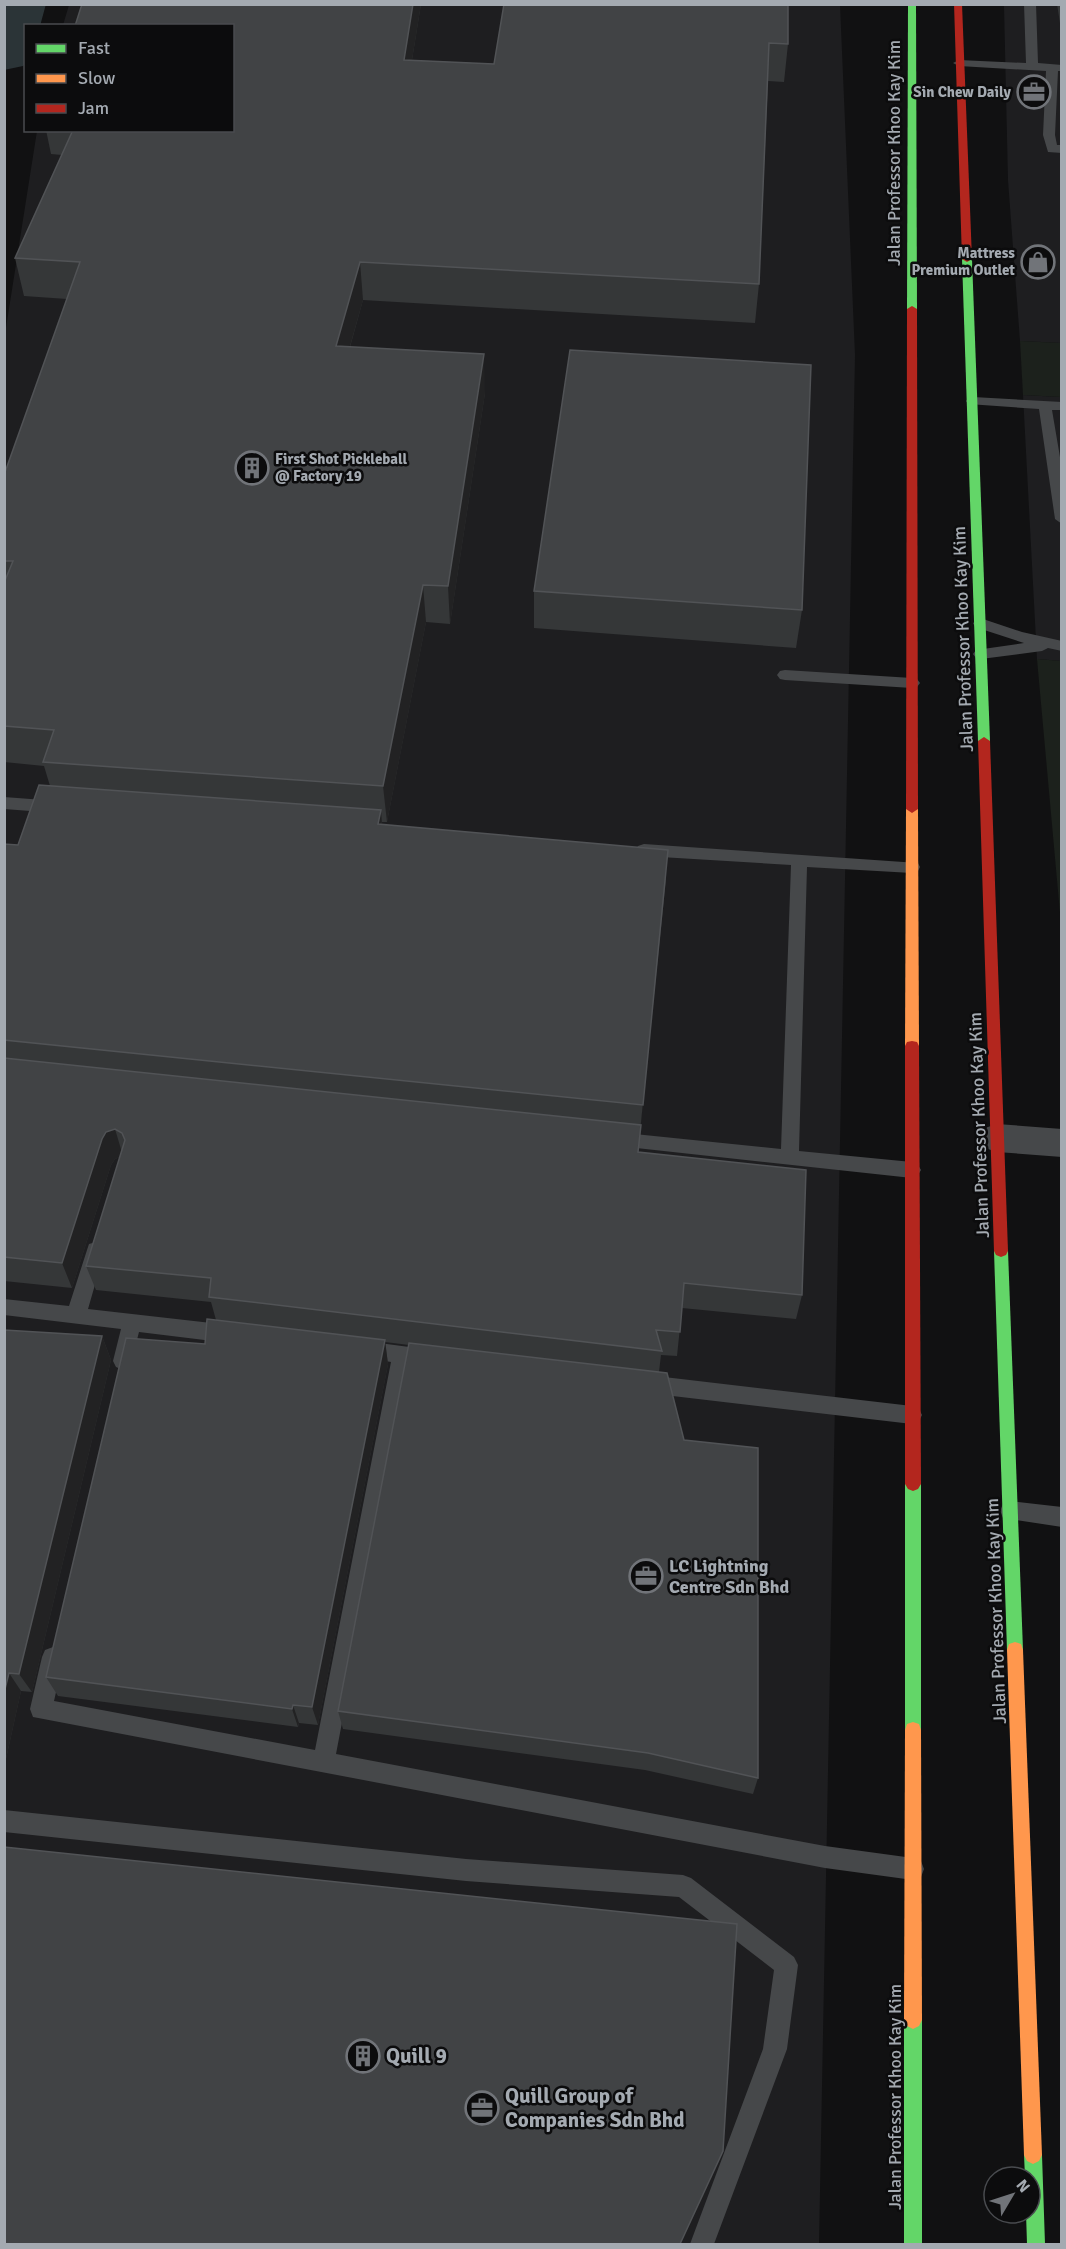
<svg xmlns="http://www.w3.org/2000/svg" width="1066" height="2249" viewBox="0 0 1066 2249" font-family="Signika,sans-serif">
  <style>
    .built { fill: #1e1e20 }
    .green { fill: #1c211c }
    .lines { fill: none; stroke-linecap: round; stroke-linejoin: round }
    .river { fill: #2b3437; fill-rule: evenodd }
    .lane { fill: #46484a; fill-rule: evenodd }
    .street { fill: #46484a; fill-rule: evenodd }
    .fast { fill: #63d668; fill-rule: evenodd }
    .slow { fill: #ff974d; fill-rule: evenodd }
    .jam { fill: #b3261e; fill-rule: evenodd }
    .wall { fill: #353738 }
    .shaded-wall { fill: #222223 }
    .building { fill: #414345; stroke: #515356; stroke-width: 1.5 }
    .labels { text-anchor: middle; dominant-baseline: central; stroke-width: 5; stroke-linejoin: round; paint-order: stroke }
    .far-poi-label { font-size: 15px; font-weight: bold; fill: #a4aab1; stroke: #0c0c0d; text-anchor: end }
    .street-label { font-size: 18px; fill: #a4aab1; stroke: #0c0c0d }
    .poi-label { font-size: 18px; font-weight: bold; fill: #a4aab1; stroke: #0c0c0d; text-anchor: start }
    .near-poi-label { font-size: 21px; font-weight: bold; fill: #a4aab1; stroke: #0c0c0d; text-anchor: start }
  </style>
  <rect width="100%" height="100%" fill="#111112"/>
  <g class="built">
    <path d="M69,5H840L855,355L819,2244H5V334L37,131L232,130V26L63,25Z"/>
    <path d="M1004,5H1061V343L1020,341L1008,180Z"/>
    <path d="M1023,395L1061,397V661L1037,659Z"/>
  </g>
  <g class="green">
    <path d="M1020,341L1061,343V397L1023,395Z"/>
    <path d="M1037,659L1061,661V924Z"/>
  </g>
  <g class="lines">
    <path class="river" d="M4,4H46L40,26H26V63L23,66L4,70Z"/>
    <g class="lane">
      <path d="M1024,4H1036L1038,63L1062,65V71H1058L1055,135L1057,145H1062V153L1048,152L1043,135L1046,71L959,66L953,63L959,60L1026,63Z"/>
      <path d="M973,397L1062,402V410H1052L1062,469V524L1055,519L1039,409L968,404L966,401L968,398Z"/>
      <path d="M980,618L1022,632L1062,641V651L1048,648L1042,651L981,659L976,658L973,654L976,650L1024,643L975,627L973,623Z"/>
      <path d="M785,670L912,678L917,679L920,683L917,687L912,688L785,680L780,679L777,675L780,671Z"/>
      <path d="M4,797L57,801L63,803L65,807L63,811L57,813L4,809Z"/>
      <path d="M644,844L918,863L920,867L918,871L912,873L807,867L799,1151L912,1162L918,1165L921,1170L918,1175L912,1178L609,1145L606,1140L609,1135L615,1132L781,1149L791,865L644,856L638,854L636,850L638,846Z"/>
      <path d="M96,1242L103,1244L105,1250L88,1309L229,1325L236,1328L239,1334L236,1340L229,1343L139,1332L130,1367L123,1370L116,1367L113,1361L121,1329L4,1315V1299L69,1306L87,1250L89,1244Z"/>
      <path d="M364,1341L432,1350L439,1353L442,1359L439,1365L432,1368L410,1365L336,1754L825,1846L913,1858L921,1861L924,1869L921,1877L913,1880L825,1868L33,1717L30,1709L42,1657L45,1650L53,1647L61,1650L64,1657L54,1701L315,1750L391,1362L357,1356L354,1350L357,1344Z"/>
      <path d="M647,1375L912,1406L919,1409L922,1415L919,1421L912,1424L647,1393L640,1390L637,1384L640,1378Z"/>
      <path d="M1010,1501L1062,1507V1527L1003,1518L1000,1511L1003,1504Z"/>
      <path d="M4,1810L466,1859L683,1875L691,1878L794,1957L798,1965L787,2049L714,2244H690L763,2049L774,1970L679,1897L466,1881L4,1832Z"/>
    </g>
    <path class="street" d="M997,1124L1062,1129V1157L997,1152L985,1148L980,1138L985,1128Z"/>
    <g class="fast">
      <path d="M908,4H916L917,309L912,312L907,309Z"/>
      <path d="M967,256L972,259L990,741L984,745L978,741L962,259Z"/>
      <path d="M1001,1245L1006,1247L1008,1251L1023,1650L1021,1656L1015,1658L1009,1656L1007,1650L994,1251L996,1247Z"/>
      <path d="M913,1477L918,1479L921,1484V1730L919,1736L913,1738L907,1736L905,1730V1484L908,1479Z"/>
      <path d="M913,2011L919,2014L922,2020V2244H904V2020L907,2014Z"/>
      <path d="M1033,2146L1039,2149L1042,2155L1045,2244H1027L1026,2213H1030V2177H1025L1024,2155L1027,2149Z"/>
    </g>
    <g class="slow">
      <path d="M912,805L918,809L919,1046L917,1050H907L905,1046L906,809Z"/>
      <path d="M1015,1642L1021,1644L1023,1650L1042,2155L1039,2161L1033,2164L1027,2161L1024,2155L1007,1650L1009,1644Z"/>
      <path d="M913,1722L919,1724L921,1730L922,2020L919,2026L913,2029L907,2026L904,2020L905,1730L907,1724Z"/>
    </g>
    <g class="jam">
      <path d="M954,4H962L972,259L967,262L962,259Z"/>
      <path d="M912,306L917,309L918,809L912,813L906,809L907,309Z"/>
      <path d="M984,737L990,741L1008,1251L1006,1255L1001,1257L996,1255L994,1251L978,741Z"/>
      <path d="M912,1041L917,1042L919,1046L921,1484L918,1489L913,1491L908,1489L905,1484V1046L907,1042Z"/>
    </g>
  </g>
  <g class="wall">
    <path d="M82,4H421L412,60L494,64L504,4L788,44L784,82L768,81L759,284L755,323L363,300L350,347L485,393L450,624L426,622L387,822H382V824L666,879L638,1152L802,1295L796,1319L682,1308L677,1356L661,1355L659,1372L758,1778L753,1794L645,1770L343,1729L338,1711L409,1345L385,1342L388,1364L318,1725L299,1723L298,1727L58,1696L46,1677L216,1320L211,1302L96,1290L86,1266L120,1157L115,1159L111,1165L72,1288L4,1281V844L18,845L50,786L44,766L4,762V475L67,299L24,296L15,258L62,155L51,154L46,130H232Z"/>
    <path d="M1057,4H1062V36Z"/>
    <path d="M534,591L802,610L796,648L534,628Z"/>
    <path d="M4,1330L102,1336L111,1360L32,1692L21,1691L4,1768Z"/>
  </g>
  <g class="shaded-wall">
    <path d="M413,4H421L406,97L404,60Z"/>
    <path d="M360,262L363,300L339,385L336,346Z"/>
    <path d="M484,354L485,393L450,624L448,586Z"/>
    <path d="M423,585L426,622L387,822L383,786Z"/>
    <path d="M381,810L383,839L378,824Z"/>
    <path d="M666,879L640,1132L643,1105Z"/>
    <path d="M115,1129L123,1156L115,1159L111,1165L72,1288L62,1263L102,1139L106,1132Z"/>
    <path d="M102,1336L111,1360L32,1692L19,1674Z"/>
    <path d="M385,1340L388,1364L318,1725L312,1707Z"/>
    <path d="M9,1673L21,1691L4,1768V1693Z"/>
    <path d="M293,1705L299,1723L298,1727L292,1709Z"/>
  </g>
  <g class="building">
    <path d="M82,4H413L404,60L494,64L504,4H788V44L769,43L759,284L360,262L336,346L484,354L448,586L423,585L383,786L43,762L54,730L4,726V583L13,561H4V475L80,262L15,258L73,130H232V26H75Z"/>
    <path d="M570,350L811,365L802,610L534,591Z"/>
    <path d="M39,785L381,810L378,824L668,850L643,1105L4,1040V844L18,845Z"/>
    <path d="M4,1058L641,1125L638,1152L806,1170L802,1295L684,1283L680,1332L656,1330L662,1351L209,1297L211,1278L86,1266L125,1140L122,1133L115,1129L106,1132L102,1139L62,1263L4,1257Z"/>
    <path d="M207,1319L385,1340L312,1707L293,1705L292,1709L46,1677L126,1338L205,1344Z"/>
    <path d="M4,1330L102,1336L19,1674L9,1673L4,1693Z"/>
    <path d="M409,1343L667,1373L684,1440L758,1448V1778L648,1753L338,1711Z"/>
    <path d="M4,1847L737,1924L723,2151L680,2244H4Z"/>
  </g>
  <defs>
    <symbol id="office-ring" viewBox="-11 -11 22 22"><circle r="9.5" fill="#0c0c0d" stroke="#717479" stroke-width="1.5"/><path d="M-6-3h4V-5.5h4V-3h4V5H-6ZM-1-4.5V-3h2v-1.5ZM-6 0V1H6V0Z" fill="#717479"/></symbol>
    <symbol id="shop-ring" viewBox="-11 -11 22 22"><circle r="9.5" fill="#0c0c0d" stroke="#717479" stroke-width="1.5"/><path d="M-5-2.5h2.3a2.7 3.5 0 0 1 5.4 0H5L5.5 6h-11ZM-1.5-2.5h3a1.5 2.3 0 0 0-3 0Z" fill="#717479"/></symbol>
    <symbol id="building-ring" viewBox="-11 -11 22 22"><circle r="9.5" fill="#0c0c0d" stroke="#717479" stroke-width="1.5"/><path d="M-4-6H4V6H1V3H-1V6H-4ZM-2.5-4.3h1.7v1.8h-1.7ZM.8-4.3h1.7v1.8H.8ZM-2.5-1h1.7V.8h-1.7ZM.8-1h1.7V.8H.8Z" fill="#717479"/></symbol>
  </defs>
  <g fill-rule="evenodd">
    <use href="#office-ring" x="1015" y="73" width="38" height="38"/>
    <use href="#shop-ring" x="1019" y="243" width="38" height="38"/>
    <use href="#building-ring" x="233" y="449" width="38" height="38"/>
    <use href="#office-ring" x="627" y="1557" width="38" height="38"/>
    <use href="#building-ring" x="344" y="2037" width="38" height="38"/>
    <use href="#office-ring" x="463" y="2089" width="38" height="38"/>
  </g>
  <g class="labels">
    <g class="far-poi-label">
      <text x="1011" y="92">Sin Chew Daily</text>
      <text x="1015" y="253">Mattress<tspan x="1015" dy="17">Premium Outlet</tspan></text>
      <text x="275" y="459" text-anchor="start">First Shot Pickleball<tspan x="275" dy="17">@ Factory 19</tspan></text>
    </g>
    <g class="street-label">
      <text transform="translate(894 153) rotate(-90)">Jalan Professor Khoo Kay Kim</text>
      <text transform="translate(963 639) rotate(-92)">Jalan Professor Khoo Kay Kim</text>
      <text transform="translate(979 1125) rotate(-92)">Jalan Professor Khoo Kay Kim</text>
      <text transform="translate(996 1611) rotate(-92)">Jalan Professor Khoo Kay Kim</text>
      <text transform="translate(895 2097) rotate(-90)">Jalan Professor Khoo Kay Kim</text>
    </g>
    <g class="poi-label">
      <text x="669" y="1566">LC Lightning<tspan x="669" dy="21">Centre Sdn Bhd</tspan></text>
    </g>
    <g class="near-poi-label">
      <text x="386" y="2056">Quill 9</text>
      <text x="505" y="2096">Quill Group of<tspan x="505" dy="24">Companies Sdn Bhd</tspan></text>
    </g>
  </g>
  <rect width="1066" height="2249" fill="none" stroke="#a4aab1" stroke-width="12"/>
  <rect x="24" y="24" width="210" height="108" fill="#0c0c0d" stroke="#494b4f" stroke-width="1.5"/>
  <rect x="36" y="44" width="30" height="9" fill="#63d668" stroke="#494b4f" stroke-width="1.5"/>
  <text x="78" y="54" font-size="18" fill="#a4aab1">Fast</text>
  <rect x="36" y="74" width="30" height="9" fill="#ff974d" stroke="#494b4f" stroke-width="1.5"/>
  <text x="78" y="84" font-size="18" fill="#a4aab1">Slow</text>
  <rect x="36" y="104" width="30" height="9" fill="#b3261e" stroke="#494b4f" stroke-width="1.5"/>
  <text x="78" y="114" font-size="18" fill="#a4aab1">Jam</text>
  <g transform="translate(1012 2195) rotate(51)"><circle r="28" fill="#0c0c0d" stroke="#494b4f" stroke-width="1.5"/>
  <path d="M0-4.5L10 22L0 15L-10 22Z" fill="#717479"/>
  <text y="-9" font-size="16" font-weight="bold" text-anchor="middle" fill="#a4aab1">N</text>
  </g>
</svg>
